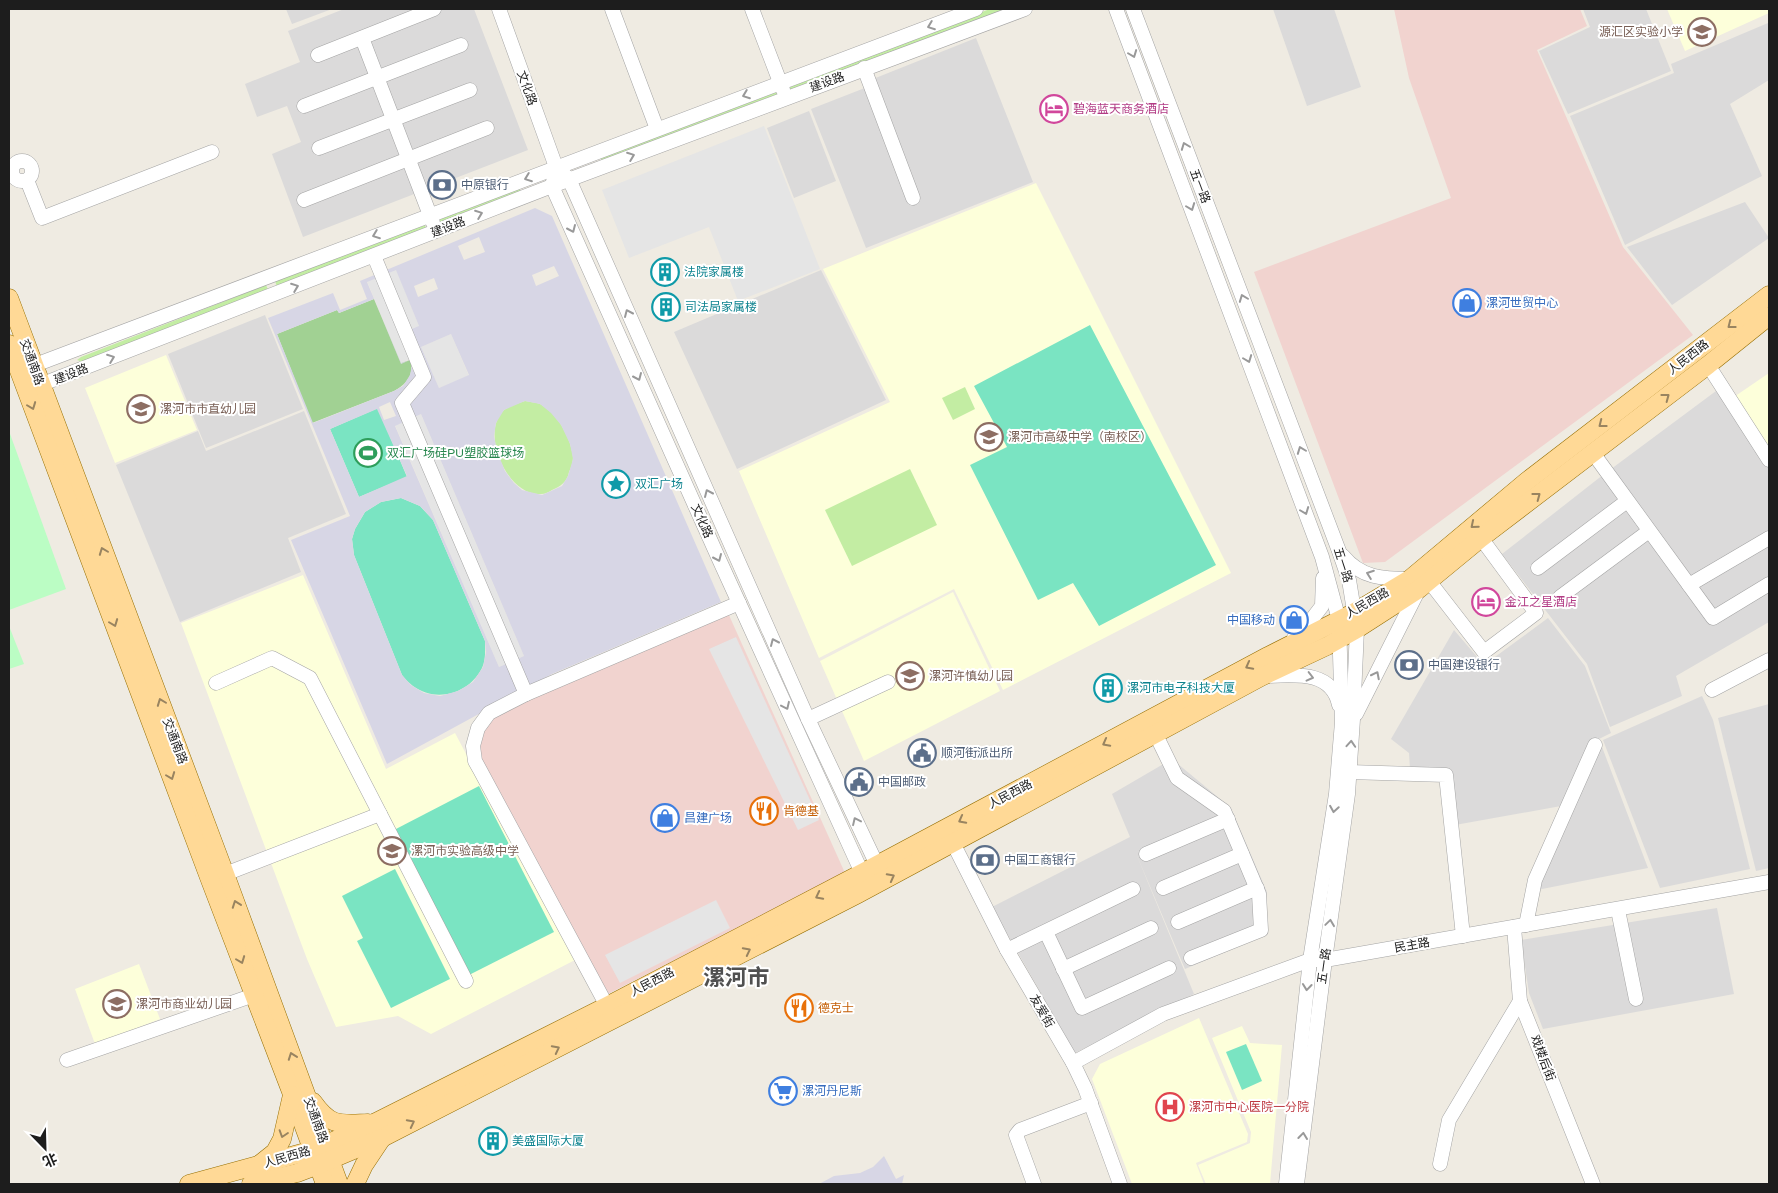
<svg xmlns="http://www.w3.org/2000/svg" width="1778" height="1193" viewBox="0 0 1778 1193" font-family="'Varela Round','Noto Sans SC',sans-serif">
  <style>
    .residential { fill: #dbdada }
    .commercial { fill: #f1d3cf }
    .education { fill: #fdffda }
    .grass { fill: #c3eda3 }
    .forest { fill: #a1d193 }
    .park { fill: #bbfdc4 }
    .pitch { fill: #7ae4c2 }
    .parking { fill: #e5e5e5 }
    .plaza { fill: #d7d6e5; fill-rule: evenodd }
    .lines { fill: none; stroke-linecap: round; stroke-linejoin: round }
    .minor-casing { stroke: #a4a4a4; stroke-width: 15 }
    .major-casing { stroke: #956e00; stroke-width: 19 }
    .minor { stroke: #fff; stroke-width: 14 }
    .major { stroke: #ffd996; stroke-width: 18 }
    .oneway { stroke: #999 }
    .oneway2 { stroke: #998460 }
    .labels { text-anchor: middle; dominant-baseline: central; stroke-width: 4; stroke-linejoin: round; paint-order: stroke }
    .education-label { font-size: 12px; fill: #785e54; stroke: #fff; text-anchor: start }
    .street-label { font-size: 12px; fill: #1d1d1d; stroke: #fff }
    .hotel-label { font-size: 12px; fill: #b23c85; stroke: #fff; text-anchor: start }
    .service-label { font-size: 12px; fill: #4e5e75; stroke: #fff; text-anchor: start }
    .culture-label { font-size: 12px; fill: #0d838f; stroke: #fff; text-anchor: start }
    .shop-label { font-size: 12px; fill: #366cbe; stroke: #fff; text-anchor: start }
    .leisure-label { font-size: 12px; fill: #27864d; stroke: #fff; text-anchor: start }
    .food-label { font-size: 12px; fill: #c56008; stroke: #fff; text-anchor: start }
    .health-label { font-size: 12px; fill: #be3a42; stroke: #fff; text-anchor: start }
    .town-label { font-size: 22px; font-weight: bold; fill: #505050; stroke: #fff }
  </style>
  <rect width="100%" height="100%" fill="#efebe2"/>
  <g class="residential">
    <path d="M286,9H332L292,24Z"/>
    <path d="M344,9H474L528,150L303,237L272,154L301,142L287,106L257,117L245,84L300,62L288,31Z"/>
    <path d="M1273,9H1334L1361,87L1307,106Z"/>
    <path d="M1583,9H1646L1671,71L1568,114L1539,51L1590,27Z"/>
    <path d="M1768,23L1769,80L1730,104L1762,176L1625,245L1570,116L1674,73L1671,64Z"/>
    <path d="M976,38L1033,182L866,248L811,109L875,84L873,79Z"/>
    <path d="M809,111L836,181L794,198L767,128Z"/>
    <path d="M1745,202L1769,238L1672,305L1627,247Z"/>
    <path d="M821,270L886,400L737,469L674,332Z"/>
    <path d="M265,315L303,409L206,448L168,354Z"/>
    <path d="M1716,391L1769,468V622L1676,676L1682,696L1610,727L1587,664L1502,554L1599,478Z"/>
    <path d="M304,411L346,514L288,538L301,572L180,622L116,465L198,431L206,451Z"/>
    <path d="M1548,618L1585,666L1611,733L1599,739L1648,868L1537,890L1561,806L1455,825L1449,771L1410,769L1409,753L1391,739L1454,630L1484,665Z"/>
    <path d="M1702,696L1713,720L1750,869L1660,888L1603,740Z"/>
    <path d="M1769,704V868L1756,871L1718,718Z"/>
    <path d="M1172,759L1231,808L1267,892L1263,936L1185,969L1135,851L1194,994L1075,1053L992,907L1130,837L1112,794Z"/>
    <path d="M1717,908L1734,994L1543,1029L1529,993L1521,940Z"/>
  </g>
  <g class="commercial">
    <path d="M1394,9H1580L1587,26L1537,50L1623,247L1693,335L1385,562L1363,563L1254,272L1451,198L1409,78Z"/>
    <path d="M728,613L845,873L606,995L480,763L479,750L481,737L487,725L497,715L506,709Z"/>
  </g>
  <g class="education">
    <path d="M1667,9H1768L1769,13L1685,51Z"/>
    <path d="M1036,183L1231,573L1003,690L954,589L819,658L739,471L890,402L823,269Z"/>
    <path d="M166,355L197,430L115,463L85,388Z"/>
    <path d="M1769,373V460L1728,401Z"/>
    <path d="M303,575L386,769L455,733L575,960L431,1034L398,1016L336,1027L307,959L181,623Z"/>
    <path d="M953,592L1000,691L864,761L820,661Z"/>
    <path d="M139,964L160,1019L95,1044L75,989Z"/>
    <path d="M1199,1018L1248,1134L1247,1142L1196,1163L1204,1184H1132L1092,1079L1100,1064Z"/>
    <path d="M1242,1026L1250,1043L1282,1045L1270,1184H1206L1198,1165L1250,1143L1251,1132L1212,1038Z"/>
  </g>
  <g class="grass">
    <path d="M990,9H1009L789,90L786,84Z"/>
    <path d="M777,88L780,94L602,162L600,155Z"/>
    <path d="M519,187L521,192L439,223L437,218Z"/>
    <path d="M424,223L426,228L277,287L275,281Z"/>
    <path d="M266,285L268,290L83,362L77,360L81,357Z"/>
    <path d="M965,387L975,409L953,420L942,398Z"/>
    <path d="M525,401C529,402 535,402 540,404C557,412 571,438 573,457C573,462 571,468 569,472C567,482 561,486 552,490C549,492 545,494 541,494C508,497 479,433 504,410C509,406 519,403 525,401Z"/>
    <path d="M910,469L937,525L852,566L825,510Z"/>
  </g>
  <path class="forest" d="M374,299L401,363L410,360C415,374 406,385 394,391L312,423L277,334L337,310L339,313Z"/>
  <g class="park">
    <path d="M9,431L66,589L9,610Z"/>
    <path d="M9,626L24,664L9,669Z"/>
  </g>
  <g class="pitch">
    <path d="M1090,325L1216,565L1099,626L1073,583L1038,600L970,465L1007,447L974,386Z"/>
    <path d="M378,408L407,477L359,497L330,429Z"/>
    <path d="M401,498L420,506L433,520L485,641C485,649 486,660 482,668C469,694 436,703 413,686C409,683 405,679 402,675L354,555L352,539L355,529L365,512L381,502Z"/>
    <path d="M479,786L554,932L469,975L394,830Z"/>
    <path d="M395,869L450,979L391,1008L357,941L363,938L342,896Z"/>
    <path d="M1246,1044L1262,1081L1242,1090L1226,1052Z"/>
  </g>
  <g class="parking">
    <path d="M764,126L820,269L738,301L709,227L629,258L602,190Z"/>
    <path d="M396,269L419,326L410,359L401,363L367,281Z"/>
    <path d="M451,334L469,376L439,388L421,347Z"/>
    <path d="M421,414L524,656L499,667L395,425Z"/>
    <path d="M736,637L819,820L798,830L709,649Z"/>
    <path d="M716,900L730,928L620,983L605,955Z"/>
  </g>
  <g class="plaza">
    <path d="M535,208L552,216L721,602L552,674L387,764L291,540L350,516L268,318L333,293L340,310L367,299L360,281ZM479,237L485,252L464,260L458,246ZM554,266L559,276L536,286L532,275ZM396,270L419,326L400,334L410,360L401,363L367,282ZM434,278L438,289L418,297L414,286ZM374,299L401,364L410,360L412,365L410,375L403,386L394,391L313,423L277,334L337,310L339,313ZM451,334L469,375L439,388L421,347ZM525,401L540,404L551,413L561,425L570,444L573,459L568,476L562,486L542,495L522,490L514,483L505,471L497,451L494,436L496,423L504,410ZM390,402L396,416L384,420L379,407ZM377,409L407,476L359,497L330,429ZM421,414L524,656L499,667L395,426ZM401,498L420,506L433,520L485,641L486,652L483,667L473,682L458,691L440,696L424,693L411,685L402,675L354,555L352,539L355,529L365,512L381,502Z"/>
    <path d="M884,1156L896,1179L904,1175L902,1184H819L834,1176L860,1173L873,1167Z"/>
  </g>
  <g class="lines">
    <defs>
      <g id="minor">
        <path d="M499,9L556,167L569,179L808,719L877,865"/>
        <path d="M612,9L657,129"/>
        <path d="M752,9L783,90"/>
        <path d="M1116,9L1322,557L1339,620L1342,722L1336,794L1310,960L1286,1184"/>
        <path d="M1133,9L1339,551L1349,580L1357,629L1353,719L1348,794L1325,960L1297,1184"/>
        <path d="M362,38L433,223"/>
        <path d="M318,55L434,9"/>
        <path d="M864,68L913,198"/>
        <path d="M304,106L461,45"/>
        <path d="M319,148L470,90"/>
        <circle cx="22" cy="171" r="10"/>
        <path d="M554,178L552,186L718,557L862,873"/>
        <path d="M27,180L42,218L212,152"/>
        <path d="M304,200L487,128"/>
        <path d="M374,256L424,377L402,403L526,694"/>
        <path d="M1708,365L1769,460"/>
        <path d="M27,368L976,9"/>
        <path d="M34,381L40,385L552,186L1025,9"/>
        <path d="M1593,453L1713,618L1769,584"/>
        <path d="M1343,556C1361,578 1383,579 1410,579"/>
        <path d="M1538,568L1627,501"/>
        <path d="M1429,581L1484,652L1536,613L1481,538"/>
        <path d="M1689,585L1769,538"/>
        <path d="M1560,597L1649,531"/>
        <path d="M1294,638L1302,632L1322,606L1323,578"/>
        <path d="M1267,676C1294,675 1332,670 1339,705"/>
        <path d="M216,683L272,658L310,678L466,981"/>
        <path d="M1712,690L1769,660"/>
        <path d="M1356,714L1419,589"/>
        <path d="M808,719L888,682"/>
        <path d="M1156,735L1177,778L1224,811L1259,894L1261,930L1191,958"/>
        <path d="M1349,772L1446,775L1463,936"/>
        <path d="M953,843L1007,950L1073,1063L1085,1088L1120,1184"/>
        <path d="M1146,854L1228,819"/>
        <path d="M225,874L380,814"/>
        <path d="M1163,888L1242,854"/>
        <path d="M1618,910L1636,999"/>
        <path d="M1178,922L1257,888"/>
        <path d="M1526,925L1535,880L1595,745"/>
        <path d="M1514,927L1520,1001L1593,1184"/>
        <path d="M1046,932L1082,1008L1169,968"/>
        <path d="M1007,950L1133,889"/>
        <path d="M1063,969L1151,928"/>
        <path d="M607,1006L480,770L475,761L473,746L478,728L489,713L526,694L739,603"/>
        <path d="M67,1060L254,995"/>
        <path d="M1073,1063L1163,1014L1310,960H1325L1769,882"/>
        <path d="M1440,1164L1449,1120L1520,1001"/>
        <path d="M1034,1184L1016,1135L1020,1130L1091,1103"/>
      </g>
      <g id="major">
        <path d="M9,298L225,874L339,1184"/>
        <path d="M9,344L210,880L292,1094L325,1184"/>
        <path d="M313,1102C331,1127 339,1124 368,1123"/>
        <path d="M260,1164L275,1152L282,1139L292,1095"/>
        <path d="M189,1184L313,1150L376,1122L607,1006L862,873L1268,656L1355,612L1410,579L1527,481L1769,295"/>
        <path d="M251,1184L297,1173L318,1165L382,1138L858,894L1261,677L1327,646L1357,629L1419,589L1481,538L1708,365L1769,316"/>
        <path d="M355,1184L364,1165L382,1138"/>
      </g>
    </defs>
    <use href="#minor" class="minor-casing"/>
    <use href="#major" class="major-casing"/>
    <use href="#minor" class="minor"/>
    <use href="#major" class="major"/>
  </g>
  <defs><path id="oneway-chevron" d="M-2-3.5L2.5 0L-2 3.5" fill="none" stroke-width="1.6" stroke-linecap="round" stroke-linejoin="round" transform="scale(1.25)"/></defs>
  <g class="oneway">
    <use href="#oneway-chevron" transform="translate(931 26) rotate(159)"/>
    <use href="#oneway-chevron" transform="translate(1133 54) rotate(69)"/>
    <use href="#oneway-chevron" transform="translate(746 95) rotate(159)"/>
    <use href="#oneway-chevron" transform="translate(1185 146) rotate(-111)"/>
    <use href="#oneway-chevron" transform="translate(631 156) rotate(-21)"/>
    <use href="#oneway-chevron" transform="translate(528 178) rotate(159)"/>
    <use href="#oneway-chevron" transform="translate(1191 207) rotate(69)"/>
    <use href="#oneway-chevron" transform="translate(479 214) rotate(-21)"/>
    <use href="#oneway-chevron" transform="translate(572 229) rotate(66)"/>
    <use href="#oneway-chevron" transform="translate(376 235) rotate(159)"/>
    <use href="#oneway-chevron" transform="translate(295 287) rotate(-21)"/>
    <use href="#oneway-chevron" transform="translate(1243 298) rotate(-111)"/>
    <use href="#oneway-chevron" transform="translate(628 313) rotate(-114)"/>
    <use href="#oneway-chevron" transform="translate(111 358) rotate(-21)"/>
    <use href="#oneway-chevron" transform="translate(1248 359) rotate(69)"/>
    <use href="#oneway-chevron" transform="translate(638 377) rotate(66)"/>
    <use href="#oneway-chevron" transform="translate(1301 450) rotate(-111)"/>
    <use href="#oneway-chevron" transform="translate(708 493) rotate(-114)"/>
    <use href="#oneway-chevron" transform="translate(1305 511) rotate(69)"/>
    <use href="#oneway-chevron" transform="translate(718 558) rotate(66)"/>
    <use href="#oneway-chevron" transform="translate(1370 574) rotate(-160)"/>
    <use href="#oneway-chevron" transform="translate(774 642) rotate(-114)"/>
    <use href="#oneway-chevron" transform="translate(1376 675) rotate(-63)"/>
    <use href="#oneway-chevron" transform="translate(1310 677) rotate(14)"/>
    <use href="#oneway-chevron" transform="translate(786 706) rotate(65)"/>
    <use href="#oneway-chevron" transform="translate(1351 744) rotate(-86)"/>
    <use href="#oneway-chevron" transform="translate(1334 809) rotate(99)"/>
    <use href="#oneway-chevron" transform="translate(856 821) rotate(-115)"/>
    <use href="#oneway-chevron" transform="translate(1330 923) rotate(-82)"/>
    <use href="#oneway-chevron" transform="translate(1307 987) rotate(96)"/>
    <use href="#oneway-chevron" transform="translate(1303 1136) rotate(-83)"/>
  </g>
  <g class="oneway2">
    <use href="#oneway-chevron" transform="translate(1731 325) rotate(142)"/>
    <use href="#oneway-chevron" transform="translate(1666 397) rotate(-37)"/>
    <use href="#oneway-chevron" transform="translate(32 406) rotate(69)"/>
    <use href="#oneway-chevron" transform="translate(1602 424) rotate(142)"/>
    <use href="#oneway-chevron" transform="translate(1537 496) rotate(-37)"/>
    <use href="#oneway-chevron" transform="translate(1474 525) rotate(140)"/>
    <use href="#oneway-chevron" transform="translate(103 551) rotate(-111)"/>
    <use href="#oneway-chevron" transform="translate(114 623) rotate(69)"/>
    <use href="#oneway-chevron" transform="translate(1249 666) rotate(152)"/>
    <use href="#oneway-chevron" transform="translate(161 702) rotate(-111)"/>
    <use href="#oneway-chevron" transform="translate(1106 743) rotate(152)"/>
    <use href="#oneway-chevron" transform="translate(171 776) rotate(69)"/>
    <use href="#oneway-chevron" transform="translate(962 820) rotate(152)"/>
    <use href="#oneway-chevron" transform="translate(891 877) rotate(-28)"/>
    <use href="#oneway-chevron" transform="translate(819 896) rotate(153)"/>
    <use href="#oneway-chevron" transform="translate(236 904) rotate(-110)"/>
    <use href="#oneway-chevron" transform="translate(747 951) rotate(-27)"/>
    <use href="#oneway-chevron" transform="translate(241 960) rotate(69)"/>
    <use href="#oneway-chevron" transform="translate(556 1049) rotate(-27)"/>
    <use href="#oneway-chevron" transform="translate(292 1056) rotate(-110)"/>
    <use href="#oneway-chevron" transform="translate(411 1123) rotate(-27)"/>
    <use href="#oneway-chevron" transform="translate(283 1134) rotate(108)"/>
  </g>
  <defs>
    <symbol id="school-ring" viewBox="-11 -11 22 22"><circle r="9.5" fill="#fff" stroke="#8d6e63" stroke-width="1.5"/><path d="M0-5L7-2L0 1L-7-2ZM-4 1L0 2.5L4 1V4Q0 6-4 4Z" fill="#8d6e63"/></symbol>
    <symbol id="hotel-ring" viewBox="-11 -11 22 22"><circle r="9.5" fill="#fff" stroke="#d1479c" stroke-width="1.5"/><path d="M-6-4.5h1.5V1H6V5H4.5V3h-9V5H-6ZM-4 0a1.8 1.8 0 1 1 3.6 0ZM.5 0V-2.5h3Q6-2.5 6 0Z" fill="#d1479c"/></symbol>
    <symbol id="bank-ring" viewBox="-11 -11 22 22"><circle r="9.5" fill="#fff" stroke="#5c6f8a" stroke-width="1.5"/><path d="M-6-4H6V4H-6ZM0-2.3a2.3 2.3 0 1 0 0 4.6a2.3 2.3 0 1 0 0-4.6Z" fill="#5c6f8a"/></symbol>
    <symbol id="building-ring" viewBox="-11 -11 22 22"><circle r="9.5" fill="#fff" stroke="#0f9aa8" stroke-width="1.5"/><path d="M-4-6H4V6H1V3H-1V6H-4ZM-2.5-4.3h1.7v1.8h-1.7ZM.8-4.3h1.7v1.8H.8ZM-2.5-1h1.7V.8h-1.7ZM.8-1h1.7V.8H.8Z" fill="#0f9aa8"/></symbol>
    <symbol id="shop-ring" viewBox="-11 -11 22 22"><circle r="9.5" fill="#fff" stroke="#3f7fe0" stroke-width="1.5"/><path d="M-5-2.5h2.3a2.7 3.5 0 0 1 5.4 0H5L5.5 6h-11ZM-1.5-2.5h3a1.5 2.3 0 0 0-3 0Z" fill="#3f7fe0"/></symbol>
    <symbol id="stadium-ring" viewBox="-11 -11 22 22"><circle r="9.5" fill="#fff" stroke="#2e9e5b" stroke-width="1.5"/><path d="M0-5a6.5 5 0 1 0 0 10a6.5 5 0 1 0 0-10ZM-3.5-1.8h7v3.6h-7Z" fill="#2e9e5b"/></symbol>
    <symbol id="sight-ring" viewBox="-11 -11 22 22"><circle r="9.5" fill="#fff" stroke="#0f9aa8" stroke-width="1.5"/><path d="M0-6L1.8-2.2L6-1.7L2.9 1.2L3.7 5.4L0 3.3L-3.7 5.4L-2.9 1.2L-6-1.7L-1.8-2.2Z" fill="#0f9aa8"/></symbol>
    <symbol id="civic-ring" viewBox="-11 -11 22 22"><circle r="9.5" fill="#fff" stroke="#5c6f8a" stroke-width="1.5"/><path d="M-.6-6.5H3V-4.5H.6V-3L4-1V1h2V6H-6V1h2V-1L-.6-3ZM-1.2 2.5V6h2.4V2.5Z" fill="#5c6f8a"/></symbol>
    <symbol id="restaurant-ring" viewBox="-11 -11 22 22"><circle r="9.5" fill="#fff" stroke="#e8710a" stroke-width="1.5"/><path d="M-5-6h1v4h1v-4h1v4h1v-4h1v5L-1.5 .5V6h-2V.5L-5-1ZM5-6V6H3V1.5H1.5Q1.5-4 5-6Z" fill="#e8710a"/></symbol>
    <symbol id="supermarket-ring" viewBox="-11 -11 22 22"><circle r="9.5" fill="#fff" stroke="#3f7fe0" stroke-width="1.5"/><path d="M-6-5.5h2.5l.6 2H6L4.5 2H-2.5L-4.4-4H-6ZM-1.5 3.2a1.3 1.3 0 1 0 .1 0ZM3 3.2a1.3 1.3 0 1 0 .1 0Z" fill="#3f7fe0"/></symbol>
    <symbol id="hospital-ring" viewBox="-11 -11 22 22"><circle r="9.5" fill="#fff" stroke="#e0444e" stroke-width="1.5"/><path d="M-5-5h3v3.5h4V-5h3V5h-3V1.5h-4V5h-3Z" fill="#e0444e"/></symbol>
  </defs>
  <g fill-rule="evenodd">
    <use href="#school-ring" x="1686" y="16" width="32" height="32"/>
    <use href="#hotel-ring" x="1038" y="93" width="32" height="32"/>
    <use href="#bank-ring" x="426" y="169" width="32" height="32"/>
    <use href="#building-ring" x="649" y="256" width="32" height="32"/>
    <use href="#shop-ring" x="1451" y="287" width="32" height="32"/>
    <use href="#building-ring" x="650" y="291" width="32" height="32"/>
    <use href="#school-ring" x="125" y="393" width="32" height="32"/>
    <use href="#school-ring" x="973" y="421" width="32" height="32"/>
    <use href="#stadium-ring" x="352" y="437" width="32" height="32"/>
    <use href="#sight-ring" x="600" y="468" width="32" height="32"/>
    <use href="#hotel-ring" x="1470" y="586" width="32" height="32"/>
    <use href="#shop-ring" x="1278" y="604" width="32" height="32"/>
    <use href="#bank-ring" x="1393" y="649" width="32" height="32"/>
    <use href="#school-ring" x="894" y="660" width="32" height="32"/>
    <use href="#building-ring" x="1092" y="672" width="32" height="32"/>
    <use href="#civic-ring" x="906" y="737" width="32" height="32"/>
    <use href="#civic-ring" x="843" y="766" width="32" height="32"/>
    <use href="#restaurant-ring" x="748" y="795" width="32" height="32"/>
    <use href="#shop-ring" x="649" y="802" width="32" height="32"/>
    <use href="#school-ring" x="376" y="835" width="32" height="32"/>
    <use href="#bank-ring" x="969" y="844" width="32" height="32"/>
    <use href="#school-ring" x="101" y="988" width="32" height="32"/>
    <use href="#restaurant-ring" x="783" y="992" width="32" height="32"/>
    <use href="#supermarket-ring" x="767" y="1075" width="32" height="32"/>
    <use href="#hospital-ring" x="1154" y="1091" width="32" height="32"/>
    <use href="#building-ring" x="477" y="1125" width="32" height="32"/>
  </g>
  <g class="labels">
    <g class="education-label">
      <text x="1683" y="32" text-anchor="end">源汇区实验小学</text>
      <text x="160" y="409">漯河市市直幼儿园</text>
      <text x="1008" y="437">漯河市高级中学（南校区）</text>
      <text x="929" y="676">漯河许慎幼儿园</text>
      <text x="411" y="851">漯河市实验高级中学</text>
      <text x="136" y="1004">漯河市商业幼儿园</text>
    </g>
    <g class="street-label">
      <text transform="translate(827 82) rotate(-20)">建设路</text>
      <text transform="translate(527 88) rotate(70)">文化路</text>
      <text transform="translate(1200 186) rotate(69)">五一路</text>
      <text transform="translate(448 227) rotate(-21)">建设路</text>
      <text transform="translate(1688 357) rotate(-38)">人民西路</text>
      <text transform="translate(32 362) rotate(70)">交通南路</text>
      <text transform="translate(71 374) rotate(-21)">建设路</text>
      <text transform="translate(702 521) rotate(66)">文化路</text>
      <text transform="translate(1343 565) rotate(72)">五一路</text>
      <text transform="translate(1367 603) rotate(-30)">人民西路</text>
      <text transform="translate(175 741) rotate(69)">交通南路</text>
      <text transform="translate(1010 794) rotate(-28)">人民西路</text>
      <text transform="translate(1412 945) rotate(-10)">民主路</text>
      <text transform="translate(1324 966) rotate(-82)">五一路</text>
      <text transform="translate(652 982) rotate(-27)">人民西路</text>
      <text transform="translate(1042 1011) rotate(60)">友爱街</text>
      <text transform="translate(1543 1058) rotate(69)">戏楼后街</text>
      <text transform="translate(316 1120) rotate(70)">交通南路</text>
      <text transform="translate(287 1157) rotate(-16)">人民西路</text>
    </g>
    <g class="hotel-label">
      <text x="1073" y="109">碧海蓝天商务酒店</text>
      <text x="1505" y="602">金江之星酒店</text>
    </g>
    <g class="service-label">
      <text x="461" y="185">中原银行</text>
      <text x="1428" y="665">中国建设银行</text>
      <text x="941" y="753">顺河街派出所</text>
      <text x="878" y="782">中国邮政</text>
      <text x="1004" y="860">中国工商银行</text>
    </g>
    <g class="culture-label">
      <text x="684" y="272">法院家属楼</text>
      <text x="685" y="307">司法局家属楼</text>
      <text x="635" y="484">双汇广场</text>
      <text x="1127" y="688">漯河市电子科技大厦</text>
      <text x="512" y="1141">美盛国际大厦</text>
    </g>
    <g class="shop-label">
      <text x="1486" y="303">漯河世贸中心</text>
      <text x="1275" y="620" text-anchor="end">中国移动</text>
      <text x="684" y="818">昌建广场</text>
      <text x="802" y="1091">漯河丹尼斯</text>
    </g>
    <g class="leisure-label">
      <text x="387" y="453">双汇广场硅PU塑胶篮球场</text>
    </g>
    <g class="food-label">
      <text x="783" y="811">肯德基</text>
      <text x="818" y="1008">德克士</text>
    </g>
    <g class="health-label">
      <text x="1189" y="1107">漯河市中心医院一分院</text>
    </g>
    <g class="town-label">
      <text x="736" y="978">漯河市</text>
    </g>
  </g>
  <rect width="1778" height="1193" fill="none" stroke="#1d1d1d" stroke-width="20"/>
  <g transform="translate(45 1148) rotate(157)" stroke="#ffffff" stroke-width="4" paint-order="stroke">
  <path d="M0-4L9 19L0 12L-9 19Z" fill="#1d1d1d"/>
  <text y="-8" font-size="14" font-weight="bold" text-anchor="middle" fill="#1d1d1d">北</text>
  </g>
</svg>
